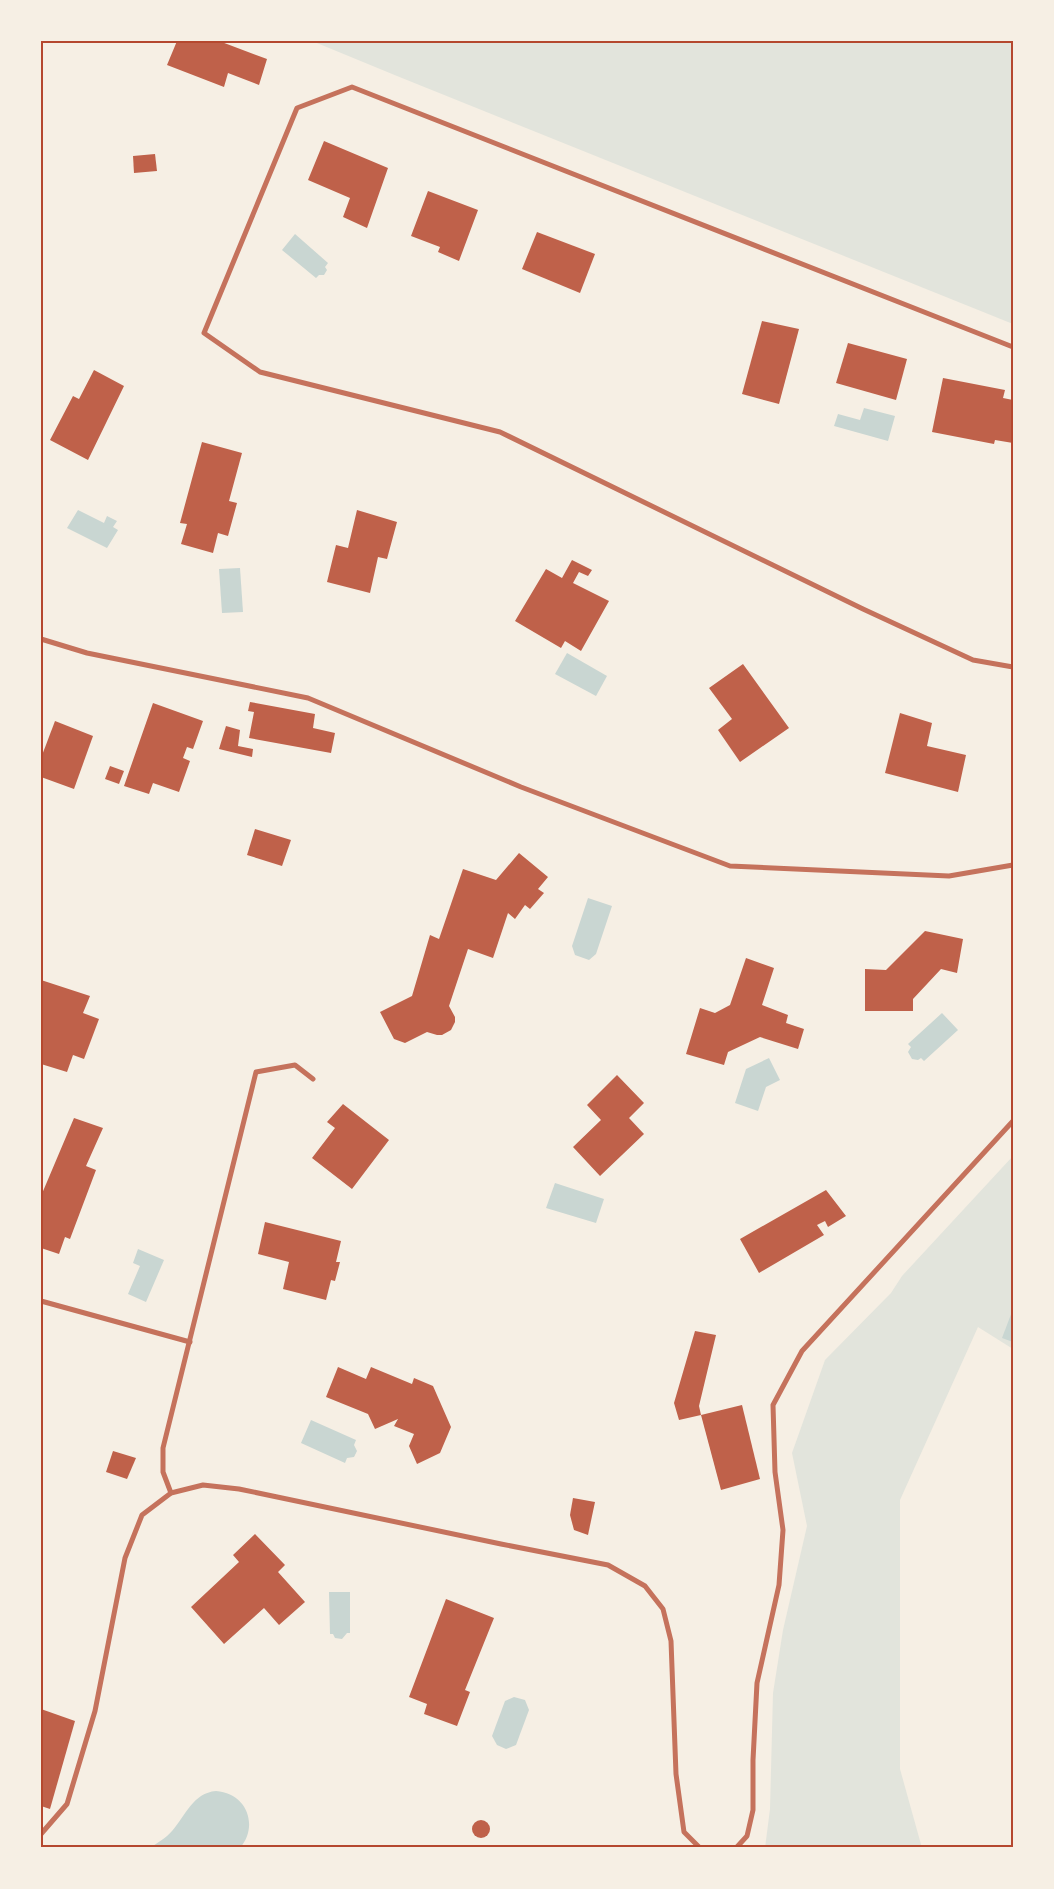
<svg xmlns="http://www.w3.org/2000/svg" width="1054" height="1889" viewBox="0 0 1054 1889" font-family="Signika,sans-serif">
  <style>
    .green { fill: #e2e4dc }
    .water { fill: #c9d6d2 }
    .building { fill: #bf614a }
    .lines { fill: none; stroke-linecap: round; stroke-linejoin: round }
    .minor { stroke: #c5725c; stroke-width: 5 }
    .neatline { fill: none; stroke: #b5482f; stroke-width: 2 }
  </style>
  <rect width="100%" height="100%" fill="#f6efe4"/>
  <g class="green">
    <path d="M312,41H1013V324L397,76Z"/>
    <path d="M1013,1156V1349L978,1327L900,1500V1769L922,1848H765L770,1809L773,1693L783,1630L807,1526L792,1453L825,1360L891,1293L902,1276Z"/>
  </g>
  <g class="water">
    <path d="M295,234L328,263L325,267L327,270L324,275H319L316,278L282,250Z"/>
    <path d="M864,408L895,416L888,441L834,426L838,414L860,420Z"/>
    <path d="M78,510L104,523L107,516L117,521L113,527L118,530L107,548L67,528Z"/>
    <path d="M240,568L243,612L222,613L219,569Z"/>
    <path d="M567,653L607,676L596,696L555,674Z"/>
    <path d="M588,898L612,906L596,954L589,960L575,955L572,946Z"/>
    <path d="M942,1013L958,1030L924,1061L921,1058L918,1060L912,1059L908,1052L911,1047L908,1044Z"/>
    <path d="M769,1058L780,1080L766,1087L758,1111L735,1103L746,1069Z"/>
    <path d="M555,1183L604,1199L596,1223L546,1208Z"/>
    <path d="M138,1249L164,1260L146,1302L128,1294L140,1266L133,1263Z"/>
    <path d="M1013,1309V1342L1002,1338Z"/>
    <path d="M311,1420L356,1440L354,1445L357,1451L354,1457L347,1458L345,1463L301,1443Z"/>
    <path d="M329,1592H350V1633H347L342,1639L335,1638L333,1634H330Z"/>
    <path d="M514,1697L525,1700L529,1710L516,1745L506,1749L497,1745L492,1736L505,1701Z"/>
    <path d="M216,1791C247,1793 259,1826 240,1848H150C157,1843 166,1838 172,1831C186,1815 193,1793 216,1791Z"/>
  </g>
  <g class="building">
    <path d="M177,41H219L267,59L259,85L228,73L224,87L167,65Z"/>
    <path d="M324,141L388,168L367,228L343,217L350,198L308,180Z"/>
    <path d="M155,154L157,171L134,173L133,156Z"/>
    <path d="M428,191L478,210L459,261L438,252L440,247L411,236Z"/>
    <path d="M537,232L595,254L580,293L522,269Z"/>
    <path d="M762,321L799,329L779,404L742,394Z"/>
    <path d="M848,343L907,359L896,400L836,383Z"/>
    <path d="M94,370L124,386L88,460L50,440L73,396L79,399Z"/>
    <path d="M943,378L1005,390L1003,398L1013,400V443L995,440L994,444L932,432Z"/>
    <path d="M202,442L242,453L229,501L237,503L228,536L218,533L213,553L181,544L187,524L180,523Z"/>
    <path d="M357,510L397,522L387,559L378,557L370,593L327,582L336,545L348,548Z"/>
    <path d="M572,560L592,570L588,576L579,572L573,583L609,601L581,651L565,641L561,648L515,621L546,569L562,578Z"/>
    <path d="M743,664L789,728L740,762L718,730L732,719L709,688Z"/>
    <path d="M250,702L315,714L313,728L335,733L331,753L249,738L254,712L248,711Z"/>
    <path d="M153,703L203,721L193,749L187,747L183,758L190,761L179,792L153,783L149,794L124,786Z"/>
    <path d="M900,713L932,723L927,746L966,755L958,792L885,773Z"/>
    <path d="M55,721L93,736L74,789L41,777V758Z"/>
    <path d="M226,726L240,730L238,746L253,749L252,757L219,749Z"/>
    <path d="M110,766L124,771L119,784L105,779Z"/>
    <path d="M255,829L291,840L282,866L247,855Z"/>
    <path d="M519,853L548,877L538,889L544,893L530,909L525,905L515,919L508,913L493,958L468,949L449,1006L455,1017V1022L451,1030L442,1035H437L427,1032L405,1043L394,1039L380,1012L412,996L430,935L439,939L463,869L496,880Z"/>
    <path d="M925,931L963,939L957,973L941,969L913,999V1011H865V969L886,970Z"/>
    <path d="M746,958L774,968L762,1005L788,1015L786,1023L804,1029L798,1049L760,1037L728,1052L724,1065L686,1054L700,1008L715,1013L730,1005Z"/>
    <path d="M41,980L90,996L83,1013L99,1019L84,1059L73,1055L67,1072L41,1064Z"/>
    <path d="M617,1075L644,1103L629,1118L644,1134L600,1176L573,1147L601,1120L587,1105Z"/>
    <path d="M343,1104L389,1140L352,1189L312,1158L335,1128L327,1122Z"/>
    <path d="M74,1118L103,1128L86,1166L96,1170L70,1239L65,1237L59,1254L41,1248V1196Z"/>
    <path d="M826,1190L846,1216L828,1227L825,1221L817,1225L824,1235L759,1273L740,1239Z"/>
    <path d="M265,1222L341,1241L336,1262H340L335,1281L331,1280L326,1300L283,1289L289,1262L258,1254Z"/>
    <path d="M695,1331L716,1335L699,1406L701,1415L679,1420L674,1403Z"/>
    <path d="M338,1367L366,1379L371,1367L412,1384L414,1378L433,1386L451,1427L440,1453L417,1464L409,1446L414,1434L394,1426L398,1419L375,1429L368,1414L326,1397Z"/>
    <path d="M742,1405L760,1479L721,1490L701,1415Z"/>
    <path d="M113,1451L136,1458L127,1479L106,1472Z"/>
    <path d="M573,1498L595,1502L588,1535L574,1530L570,1515Z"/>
    <path d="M255,1534L285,1565L278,1572L305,1602L279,1625L264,1608L224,1644L191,1607L239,1562L233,1555Z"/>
    <path d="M446,1599L494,1618L465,1690L470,1692L457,1726L424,1714L427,1704L409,1697Z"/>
    <path d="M41,1709L75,1721L50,1809L41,1806Z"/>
    <circle cx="481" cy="1829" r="9"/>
  </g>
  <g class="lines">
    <g class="minor">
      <path d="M1013,347L352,87L297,108L204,333L260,372L500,432L863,609L973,660L1013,667"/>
      <path d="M41,639L87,653L308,698L521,787L730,866L949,876L1013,865"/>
      <path d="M41,1301L190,1342"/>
      <path d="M171,1493L163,1472V1448L256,1072L295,1065L313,1079"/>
      <path d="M41,1834L67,1804L95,1711L125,1558L142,1515L171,1493L203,1485L239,1489L501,1544L608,1565L645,1586L663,1609L671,1641L676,1774L684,1832L700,1848"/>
      <path d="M736,1848L747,1836L753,1810V1760L757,1683L779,1585L783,1530L775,1472L773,1405L802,1351L1013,1121"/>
    </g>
  </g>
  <rect width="1054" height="1889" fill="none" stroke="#f6efe4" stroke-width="85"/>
  <rect x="42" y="42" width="970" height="1804" class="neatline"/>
</svg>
